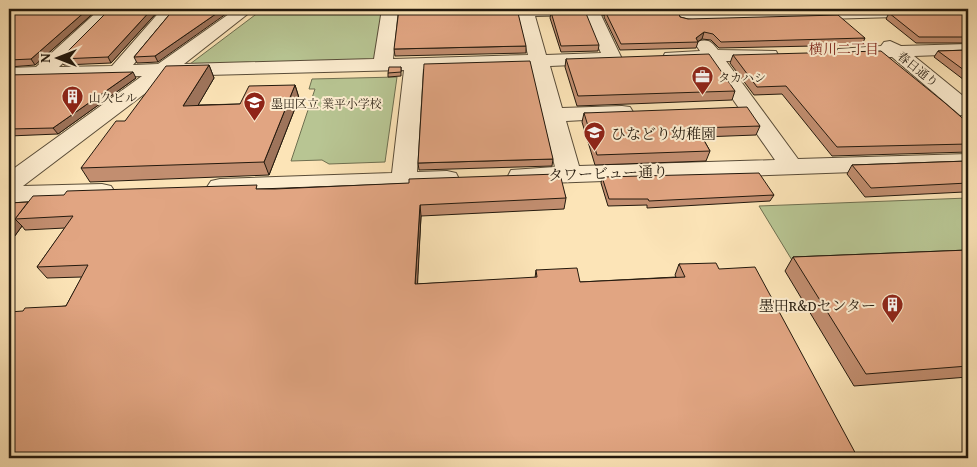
<svg xmlns="http://www.w3.org/2000/svg" width="977" height="467" viewBox="0 0 977 467" font-family="'Gentium Book Plus','Noto Serif JP',serif">
  <style>
    .green { fill: #b8c593; stroke: #6e6f50 }
    .lines { fill: none; stroke-linecap: round; stroke-linejoin: round }
    .minor-casing { stroke: #594c38; stroke-width: 2 }
    .minor { fill: #fdedd0; fill-rule: evenodd }
    .wall { fill: #c28e70; stroke: #23190d }
    .shaded-wall { fill: #9e745b; stroke: #23190d }
    .building { fill: #e1a582; stroke: #23190d }
    .labels { text-anchor: middle; dominant-baseline: central; stroke-width: 4; stroke-linejoin: round; paint-order: stroke }
    .far-street-label { font-size: 12px; fill: #23190d; stroke: #fdedd0 }
    .far-poi-label { font-size: 12px; fill: #23190d; stroke: #fdedd0; text-anchor: start }
    .far-neighbourhood-label { font-size: 14px; fill: #7a1f14; stroke: #fdedd0 }
    .poi-label { font-size: 15px; fill: #23190d; stroke: #fdedd0; text-anchor: start }
    .street-label { font-size: 15px; fill: #23190d; stroke: #fdedd0 }
  </style>
  <rect width="100%" height="100%" fill="#fce4b7"/>
  <filter id="stains"><feTurbulence type="fractalNoise" baseFrequency=".004" numOctaves="4"/><feColorMatrix values="0 0 0 0 .2 0 0 0 0 .09 0 0 0 0 .02 0 0 0 .5 -.17"/></filter>
  <radialGradient id="worn" r=".72"><stop offset=".6" stop-color="#630" stop-opacity="0"/><stop offset="1" stop-color="#630" stop-opacity=".3"/></radialGradient>
  <g class="green">
    <path d="M263,9H386L378,60L190,64Z"/>
    <path d="M397,77L385,162L329,164L322,160L291,161L315,89H309L312,79Z"/>
    <path d="M968,198V263L798,270L759,206Z"/>
  </g>
  <g class="lines">
    <defs>
      <g id="minor">
        <path d="M9,9H24L15,18L9,19Z"/>
        <path d="M100,9H117L59,67L112,66L162,9H179L133,65L158,64L236,9H254L184,64L374,59L382,9H398L393,59L528,55L517,9H658L656,12L650,14L601,15L622,59L620,63L550,66L562,108L622,106L630,107L633,112L630,117L622,118L566,121L579,166L775,160L707,62L665,61L663,57L665,53L700,51L696,45L699,41C709,39 712,42 718,50L776,51L778,55L776,59L769,61H726L798,159L968,154V168L520,184L511,182L508,176L511,170L555,167L531,67L423,69L417,172L447,171L456,173L459,179L456,185L404,189L220,195L211,193L207,187L211,181L220,179L392,173L404,70L168,76L23,186L102,184L111,186L115,192L111,198L102,200L9,203V172L142,76L9,80V68L36,67ZM585,15L601,53L546,55L535,16Z"/>
        <path d="M837,9H968V15L686,23L680,22L678,18L680,14L686,13Z"/>
        <path d="M890,41L901,46L968,44V54L914,56L968,100V116L960,115L892,57L845,59L838,57L836,53L838,49L881,46L884,42Z"/>
      </g>
    </defs>
    <use href="#minor" class="minor-casing"/>
    <use href="#minor" class="minor"/>
  </g>
  <g class="wall">
    <path d="M16,9H98L35,65L9,67V14L12,13Z"/>
    <path d="M110,9H160L111,63L64,65L60,59Z"/>
    <path d="M174,9L158,62L137,63L134,57Z"/>
    <path d="M655,9H776L686,11L680,12L679,14L680,17L688,19L865,38L862,45L719,48L711,40L702,39L698,42L696,48L620,50L604,17L605,11L651,10Z"/>
    <path d="M968,11V43H916L886,19L889,13Z"/>
    <path d="M551,12L599,45L598,51L561,52L550,18Z"/>
    <path d="M526,46V53L395,56L394,49Z"/>
    <path d="M968,50V83L934,57L938,51Z"/>
    <path d="M733,55L968,123V152L832,156L782,94L754,95L730,63Z"/>
    <path d="M566,59L735,91L732,100L577,106L565,67Z"/>
    <path d="M209,65L214,78L198,105L240,104L295,85L299,98L269,175L90,182L81,168L125,121Z"/>
    <path d="M401,67V76L388,77V73Z"/>
    <path d="M9,75L136,78L58,134L9,136Z"/>
    <path d="M584,113L760,126L756,135L702,137L710,151L706,161L595,165L582,122Z"/>
    <path d="M553,159L552,166L419,170L418,163Z"/>
    <path d="M968,161V195H967L964,192L865,197L847,174L852,165Z"/>
    <path d="M602,177L774,195L770,201L647,208V205L608,206L601,183Z"/>
    <path d="M559,178L566,198L564,209L421,216L417,284L535,278L536,270L580,282L676,277L675,275L679,264L719,269L858,458L23,311L66,306L82,277L47,278L37,267L65,228L25,230L22,226L9,244V203L259,189Z"/>
    <path d="M968,250V377L854,386L785,271L793,257Z"/>
  </g>
  <g class="shaded-wall">
    <path d="M88,9H98L35,65L31,59Z"/>
    <path d="M152,9H160L111,63L108,57Z"/>
    <path d="M223,9H233L158,62L155,56Z"/>
    <path d="M680,9H687L686,11L680,12L676,17L678,11Z"/>
    <path d="M704,32L702,39L697,42L696,38Z"/>
    <path d="M209,65L214,78L190,119L183,106Z"/>
    <path d="M133,72L136,78L58,134L53,128Z"/>
    <path d="M295,85L299,98L269,175L264,162Z"/>
    <path d="M420,205L421,216L417,295L415,284Z"/>
    <path d="M15,219L22,226L9,244V227Z"/>
  </g>
  <g class="building">
    <path d="M16,9H88L31,59L9,60V14L12,13Z"/>
    <path d="M110,9H152L108,57L60,59Z"/>
    <path d="M174,9H223L155,56L134,57Z"/>
    <path d="M399,9H517L526,46L394,49Z"/>
    <path d="M655,9H680L678,11L680,17L688,19L838,15L865,38L721,42L713,34L704,32L696,38L698,42L621,44L605,11L651,10Z"/>
    <path d="M585,11L599,45L561,46L551,12Z"/>
    <path d="M968,11V37H919L889,13Z"/>
    <path d="M968,50V73L938,51Z"/>
    <path d="M881,51L945,103L968,123V144L837,147L786,86L757,87L733,55Z"/>
    <path d="M709,54L735,91L578,96L566,59Z"/>
    <path d="M530,61L553,159L418,163L424,64Z"/>
    <path d="M209,65L183,106L240,104L249,86L295,85L264,162L81,168L116,121H125L166,66Z"/>
    <path d="M389,67H401V72L388,73Z"/>
    <path d="M133,72L53,128L9,129V75Z"/>
    <path d="M747,107L760,126L697,128L710,151L597,155L584,113Z"/>
    <path d="M968,161V183L871,188L852,165Z"/>
    <path d="M759,173L774,195L649,201L648,199H609L602,177Z"/>
    <path d="M558,174L559,178H561L566,198L420,205L415,284L537,277L536,270L577,268L580,282L685,277L679,264L716,263L719,269L755,267L858,458H9V312L23,311L25,308L66,306L88,265L37,267L73,216L15,219L33,196L64,195L67,191L257,185L256,189H275L409,183V179Z"/>
    <path d="M28,202L15,219L9,227V203Z"/>
    <path d="M968,250V366L866,374L793,257Z"/>
  </g>
  <defs>
    <symbol id="office-pin" viewBox="-11 -11 22 30"><path d="M0 17L-7.5 6A9.5 9.5 0 1 1 7.5 6Z" fill="#8f2418" stroke="#fdedd0"/><path d="M-6-3h4V-5.5h4V-3h4V5H-6ZM-1-4.5V-3h2v-1.5ZM-6 0V1H6V0Z" fill="#fff"/></symbol>
    <symbol id="building-pin" viewBox="-11 -11 22 30"><path d="M0 17L-7.5 6A9.5 9.5 0 1 1 7.5 6Z" fill="#8f2418" stroke="#fdedd0"/><path d="M-4-6H4V6H1V3H-1V6H-4ZM-2.5-4.3h1.7v1.8h-1.7ZM.8-4.3h1.7v1.8H.8ZM-2.5-1h1.7V.8h-1.7ZM.8-1h1.7V.8H.8Z" fill="#fff"/></symbol>
    <symbol id="school-pin" viewBox="-11 -11 22 30"><path d="M0 17L-7.5 6A9.5 9.5 0 1 1 7.5 6Z" fill="#8f2418" stroke="#fdedd0"/><path d="M0-5L7-2L0 1L-7-2ZM-4 1L0 2.5L4 1V4Q0 6-4 4Z" fill="#fff"/></symbol>
  </defs>
  <g fill-rule="evenodd">
    <use href="#office-pin" x="690" y="64" width="25" height="34"/>
    <use href="#building-pin" x="60" y="84" width="25" height="34"/>
    <use href="#school-pin" x="242" y="90" width="25" height="34"/>
    <use href="#school-pin" x="582" y="120" width="25" height="34"/>
    <use href="#building-pin" x="880" y="292" width="25" height="34"/>
  </g>
  <g class="labels">
    <g class="far-street-label">
      <text transform="translate(918 69) rotate(39)">春日通り</text>
    </g>
    <g class="far-poi-label">
      <text x="718" y="77">タカハシ</text>
      <text x="89" y="97">山久ビル</text>
      <text x="271" y="103">墨田区立 業平小学校</text>
    </g>
    <g class="far-neighbourhood-label">
      <text x="844" y="49">横川二丁目</text>
    </g>
    <g class="poi-label">
      <text x="611" y="133">ひなどり幼稚園</text>
      <text x="876" y="305" text-anchor="end">墨田R&amp;Dセンター</text>
    </g>
    <g class="street-label">
      <text transform="translate(608 173) rotate(-2)">タワービュー通り</text>
    </g>
  </g>
  <rect width="977" height="467" fill="none" stroke="#fce4b7" stroke-width="30"/>
  <rect x="10" y="10" width="957" height="447" fill="none" stroke="#23190d" stroke-width="2.5"/>
  <rect x="15" y="15" width="947" height="437" fill="none" stroke="#23190d"/>
  <g transform="translate(58 58) rotate(270)" stroke="#fdedd0" stroke-width="4" paint-order="stroke">
  <path d="M0-4L9 19L0 12L-9 19Z" fill="#23190d"/>
  <text y="-8" font-size="14" font-weight="bold" text-anchor="middle" fill="#23190d">N</text>
  </g>
  <rect width="100%" height="100%" filter="url(#stains)"/>
  <rect width="100%" height="100%" fill="url(#worn)"/>
</svg>
